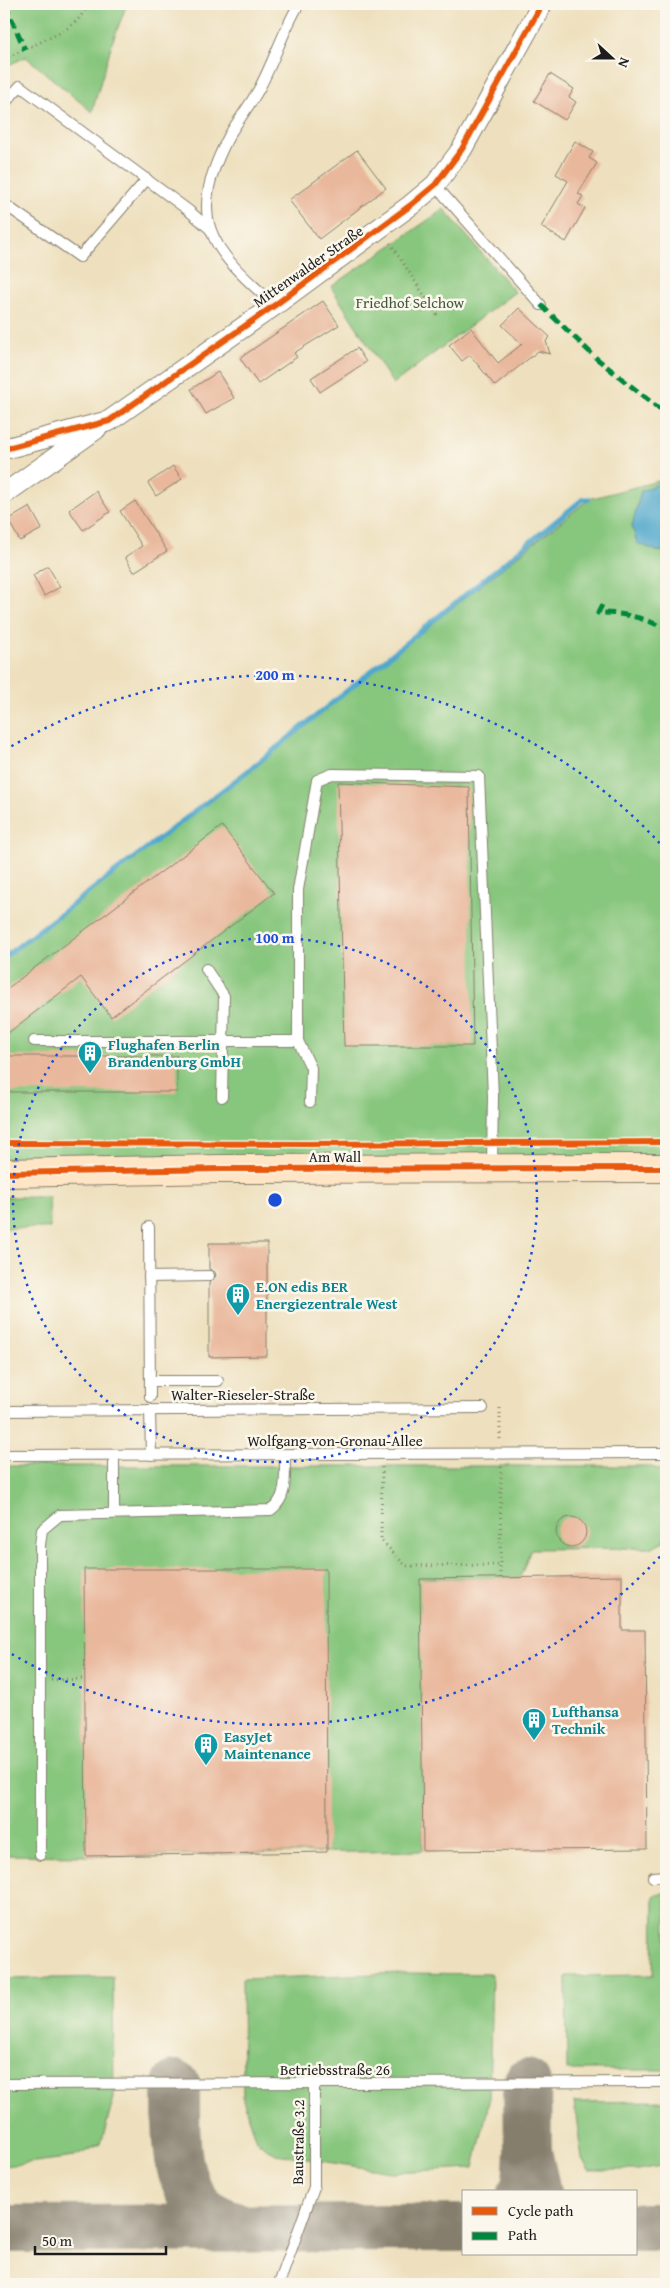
<svg xmlns="http://www.w3.org/2000/svg" width="670" height="2288" viewBox="0 0 670 2288" font-family="'Gentium Book Plus',serif">
  <style>
    .green { fill: #87c67d; stroke: #52714c }
    .water { fill: #4fa7cc; stroke: #366274 }
    .lines { fill: none; stroke-linecap: round; stroke-linejoin: round }
    .stream { stroke: #4fa7cc; stroke-width: 5 }
    .taxiway { stroke: #857e6d; stroke-width: 48 }
    .building { fill: #e9b79b }
    .lane-casing { stroke: #857e6d; stroke-width: 12 }
    .street-casing { stroke: #857e6d; stroke-width: 22 }
    .secondary-casing { stroke: #857e6d; stroke-width: 30 }
    .path { stroke: #857e6d; stroke-width: 3; stroke-dasharray: 1 4; stroke-linecap: butt }
    .lane { stroke: #fff; stroke-width: 10 }
    .street { stroke: #fff; stroke-width: 20 }
    .secondary { stroke: #fee5c5; stroke-width: 28 }
    .quiet { stroke: #00873e; stroke-width: 5; stroke-dasharray: 10 5; stroke-linecap: butt }
    .cycleway-casing { stroke: #fbf7ec; stroke-width: 9 }
    .cycleway { stroke: #e8590c; stroke-width: 6 }
    .ring { fill: none; stroke: #1d4ed8; stroke-width: 2.5; stroke-dasharray: 2.5 5 }
    .labels { text-anchor: middle; dominant-baseline: central; stroke-width: 5; stroke-linejoin: round; paint-order: stroke }
    .street-label { font-size: 15px; fill: #1c1c1c; stroke: #fbf7ec }
    .park-label { font-size: 15px; fill: #41583e; stroke: #fbf7ec }
    .culture-label { font-size: 15px; font-weight: bold; fill: #0d838f; stroke: #fbf7ec; text-anchor: start }
    .centre { fill: #1d4ed8; stroke: #fbf7ec; stroke-width: 2.5 }
    .ring-label { font-size: 15px; text-anchor: middle; font-weight: bold; fill: #1d4ed8; stroke: #fbf7ec; stroke-width: 5; stroke-linejoin: round; paint-order: stroke }
  </style>
  <rect width="100%" height="100%" fill="#fbf7ec"/>
  <filter id="ink" filterUnits="userSpaceOnUse"><feTurbulence type="fractalNoise" baseFrequency=".02" numOctaves="2"/><feDisplacementMap in="SourceGraphic" scale="10" xChannelSelector="R" yChannelSelector="G"/><feConvolveMatrix kernelMatrix="1 2 1 2 8 2 1 2 1" color-interpolation-filters="sRGB"/></filter>
  <filter id="wash" filterUnits="userSpaceOnUse"><feTurbulence type="fractalNoise" baseFrequency=".0096" numOctaves="4" result="noise"/><feDisplacementMap in="SourceGraphic" scale="20" xChannelSelector="R" yChannelSelector="G"/><feGaussianBlur stdDeviation="1.12" result="paint"/><feColorMatrix in="noise" values="0 0 0 0 0 0 0 0 0 0 0 0 0 0 0 0 0 1.4 0 .05"/><feComposite in="paint" operator="in"/></filter>
  <g filter="url(#wash)">
    <rect width="100%" height="100%" fill="#eee0be"/>
    <g class="green">
      <path d="M4,4H127L112,43L92,112L26,57L4,67Z"/>
      <path d="M444,209L515,292L393,384L331,287Z"/>
      <path d="M666,479V481L641,491L657,551H666V1159L4,1160V957L253,767L589,499Z"/>
      <path d="M4,1197H49L50,1228H4Z"/>
      <path d="M4,1466H649L666,1472V1534L664,1541L650,1548L531,1549L520,1578L421,1579L423,1851L86,1856L4,1855Z"/>
      <path d="M666,1892V2070H567L566,1976L653,1975L654,1896Z"/>
      <path d="M403,1973L492,1974L489,2102L474,2168L391,2172L276,2154L258,2143L243,2100L242,1979Z"/>
      <path d="M113,1977L114,2098L101,2144L74,2157L4,2166V1979Z"/>
      <path d="M666,2101V2165L638,2170H589L582,2159L574,2102Z"/>
    </g>
    <path class="water" d="M666,481V551H657L637,543L632,526L641,491Z"/>
    <g class="lines">
      <path class="stream" d="M4,957L253,767L583,499H589"/>
      <g class="taxiway">
        <path d="M527,2083L528,2152"/>
        <path d="M176,2084C177,2126 170,2182 206,2212C215,2219 231,2223 241,2228"/>
        <path d="M522,2192L526,2184L528,2152L537,2192"/>
        <path d="M636,2227H666"/>
        <path d="M4,2229L464,2228"/>
      </g>
    </g>
    <g id="blocks">
      <g class="building">
        <path d="M550,74L574,89L569,97L576,102L565,120L534,101Z"/>
        <path d="M575,141L593,152L589,158L597,163L578,194L583,196L578,204L585,208L566,242L541,227L568,181L556,174Z"/>
        <path d="M357,150L386,188L319,239L289,200Z"/>
        <path d="M323,301L339,325L294,353L297,357L258,384L240,358Z"/>
        <path d="M519,308L550,337L546,341L550,354L538,351L495,386L470,355L462,361L449,345L471,328L498,363L522,344L502,325Z"/>
        <path d="M357,348L366,362L320,392L311,378Z"/>
        <path d="M218,372L234,398L206,414L191,389Z"/>
        <path d="M173,466L182,479L156,496L148,483Z"/>
        <path d="M96,491L110,512L83,530L69,510Z"/>
        <path d="M135,501L167,551L134,572L125,557L142,546L120,511Z"/>
        <path d="M30,507L42,529L20,541L8,520Z"/>
        <path d="M48,566L60,587L44,596L33,575Z"/>
        <path d="M338,782L469,787L473,1046H344Z"/>
        <path d="M222,826L274,893L111,1017L81,977L4,1036V991Z"/>
        <rect x="4" y="1056" width="173" height="36"/>
        <path d="M209,1243H267V1356L209,1357V1283L216,1276L215,1272L209,1269Z"/>
        <circle cx="571" cy="1532" r="15"/>
        <path d="M84,1569H326L327,1852L86,1856Z"/>
        <path d="M622,1576V1630H645L647,1849L423,1851L420,1579Z"/>
      </g>
    </g>
  </g>
  <g filter="url(#ink)">
    <use href="#blocks" fill-opacity="0" stroke="#857e6d" stroke-width="1"/>
    <g class="lines">
      <defs>
        <g id="lane">
          <path d="M4,104L20,86L188,210L210,229"/>
          <path d="M435,185L541,305"/>
          <path d="M4,204L80,257L147,179"/>
          <path d="M275,305C209,248 185,219 230,134C239,119 250,105 259,89C274,61 283,31 299,4"/>
          <path d="M206,969L224,996L222,1097"/>
          <path d="M34,1041H298"/>
          <path d="M310,1102L311,1068L298,1041V890L317,780L332,774L479,776L493,1096L492,1167"/>
          <path d="M149,1227L150,1397"/>
          <path d="M149,1277L209,1276"/>
          <path d="M150,1381H218"/>
          <path d="M150,1410L151,1455"/>
          <path d="M4,1411L483,1408"/>
          <path d="M4,1455L666,1453"/>
          <path d="M114,1455V1512"/>
          <path d="M40,1855V1545L42,1530L60,1515L271,1510C289,1497 284,1475 285,1455"/>
          <path d="M653,1877L666,1876"/>
          <path d="M4,2084L666,2082"/>
          <path d="M279,2284L314,2187V2084"/>
        </g>
        <g id="street">
          <path d="M4,449L109,421L275,305L411,205L435,185L462,149L542,4"/>
          <path d="M4,494L96,429"/>
        </g>
        <path id="secondary" d="M4,1173L221,1169L666,1168"/>
      </defs>
      <use href="#lane" class="lane-casing"/>
      <use href="#street" class="street-casing"/>
      <use href="#secondary" class="secondary-casing"/>
      <g class="path">
        <path d="M4,59L64,31L78,20L89,4"/>
        <path d="M390,243L439,318"/>
        <path d="M504,1142H666"/>
        <path d="M4,1143L307,1144L481,1142"/>
        <path d="M500,1408V1440"/>
        <path d="M382,1467L381,1540L406,1566L500,1565"/>
        <path d="M500,1578L501,1466"/>
        <path d="M51,1680L85,1679"/>
      </g>
      <use href="#lane" class="lane"/>
      <use href="#street" class="street"/>
      <use href="#secondary" class="secondary"/>
      <g class="quiet">
        <path d="M5,4L25,50"/>
        <path d="M541,305L596,358L666,414"/>
        <path d="M602,605L598,613C624,613 643,617 666,629"/>
      </g>
      <defs>
        <g id="cycleway">
          <path d="M4,449L109,421L275,305L411,205L435,185L462,149L542,4"/>
          <path d="M4,1143L307,1144L666,1142"/>
          <path d="M4,1173L221,1169L666,1168"/>
        </g>
      </defs>
      <use href="#cycleway" class="cycleway-casing"/>
      <use href="#cycleway" class="cycleway"/>
    </g>
  </g>
  <g class="ring">
    <circle cx="275" cy="1200" r="262"/>
    <path d="M665 1551A525 525 0 0 1 5 1650M5 750A525 525 0 0 1 665 849"/>
  </g>
  <defs>
    <symbol id="building-pin" viewBox="-11 -11 22 30"><path d="M0 17L-7.5 6A9.5 9.5 0 1 1 7.5 6Z" fill="#0f9aa8" stroke="#fbf7ec"/><path d="M-4-6H4V6H1V3H-1V6H-4ZM-2.5-4.3h1.7v1.8h-1.7ZM.8-4.3h1.7v1.8H.8ZM-2.5-1h1.7V.8h-1.7ZM.8-1h1.7V.8H.8Z" fill="#fff"/></symbol>
  </defs>
  <g fill-rule="evenodd">
    <use href="#building-pin" x="76" y="1039" width="28" height="38"/>
    <use href="#building-pin" x="224" y="1281" width="28" height="38"/>
    <use href="#building-pin" x="520" y="1706" width="28" height="38"/>
    <use href="#building-pin" x="192" y="1731" width="28" height="38"/>
  </g>
  <g class="labels">
    <g class="street-label">
      <text transform="translate(308 266) rotate(-35)">Mittenwalder Straße</text>
      <text x="335" y="1156">Am Wall</text>
      <text x="243" y="1394">Walter-Rieseler-Straße</text>
      <text x="335" y="1440">Wolfgang-von-Gronau-Allee</text>
      <text x="335" y="2069">Betriebsstraße 26</text>
      <text transform="translate(298 2142) rotate(-89)">Baustraße 3.2</text>
    </g>
    <g class="park-label">
      <text x="410" y="302">Friedhof Selchow</text>
    </g>
    <g class="culture-label">
      <text x="108" y="1044">Flughafen Berlin<tspan x="108" dy="17">Brandenburg GmbH</tspan></text>
      <text x="256" y="1286">E.ON edis BER<tspan x="256" dy="17">Energiezentrale West</tspan></text>
      <text x="552" y="1711">Lufthansa<tspan x="552" dy="17">Technik</tspan></text>
      <text x="224" y="1736">EasyJet<tspan x="224" dy="17">Maintenance</tspan></text>
    </g>
  </g>
  <circle cx="275" cy="1200" r="8" class="centre"/>
  <g class="ring-label">
    <text x="275" y="680">200 m</text>
    <text x="275" y="943">100 m</text>
  </g>
  <rect width="670" height="2288" fill="none" stroke="#fbf7ec" stroke-width="20"/>
  <rect x="462" y="2190" width="175" height="65" fill="#fbf7ec" stroke="#a29f99"/>
  <rect x="472" y="2207" width="25" height="8" fill="#e8590c" stroke="#a29f99"/>
  <text x="508" y="2216" font-size="15" fill="#1c1c1c">Cycle path</text>
  <rect x="472" y="2232" width="25" height="8" fill="#00873e" stroke="#a29f99"/>
  <text x="508" y="2240" font-size="15" fill="#1c1c1c">Path</text>
  <g transform="translate(612 58) rotate(111)" stroke="#fbf7ec" stroke-width="4" paint-order="stroke">
  <path d="M0-4L9 19L0 12L-9 19Z" fill="#1c1c1c"/>
  <text y="-8" font-size="14" font-weight="bold" text-anchor="middle" fill="#1c1c1c">N</text>
  </g>
  <path d="M35 2246v8h131v-8" fill="none" stroke="#1c1c1c" stroke-width="2.5"/>
  <text x="42" y="2246" font-size="15" fill="#1c1c1c" stroke="#fbf7ec" stroke-width="4" paint-order="stroke">50 m</text>
</svg>
